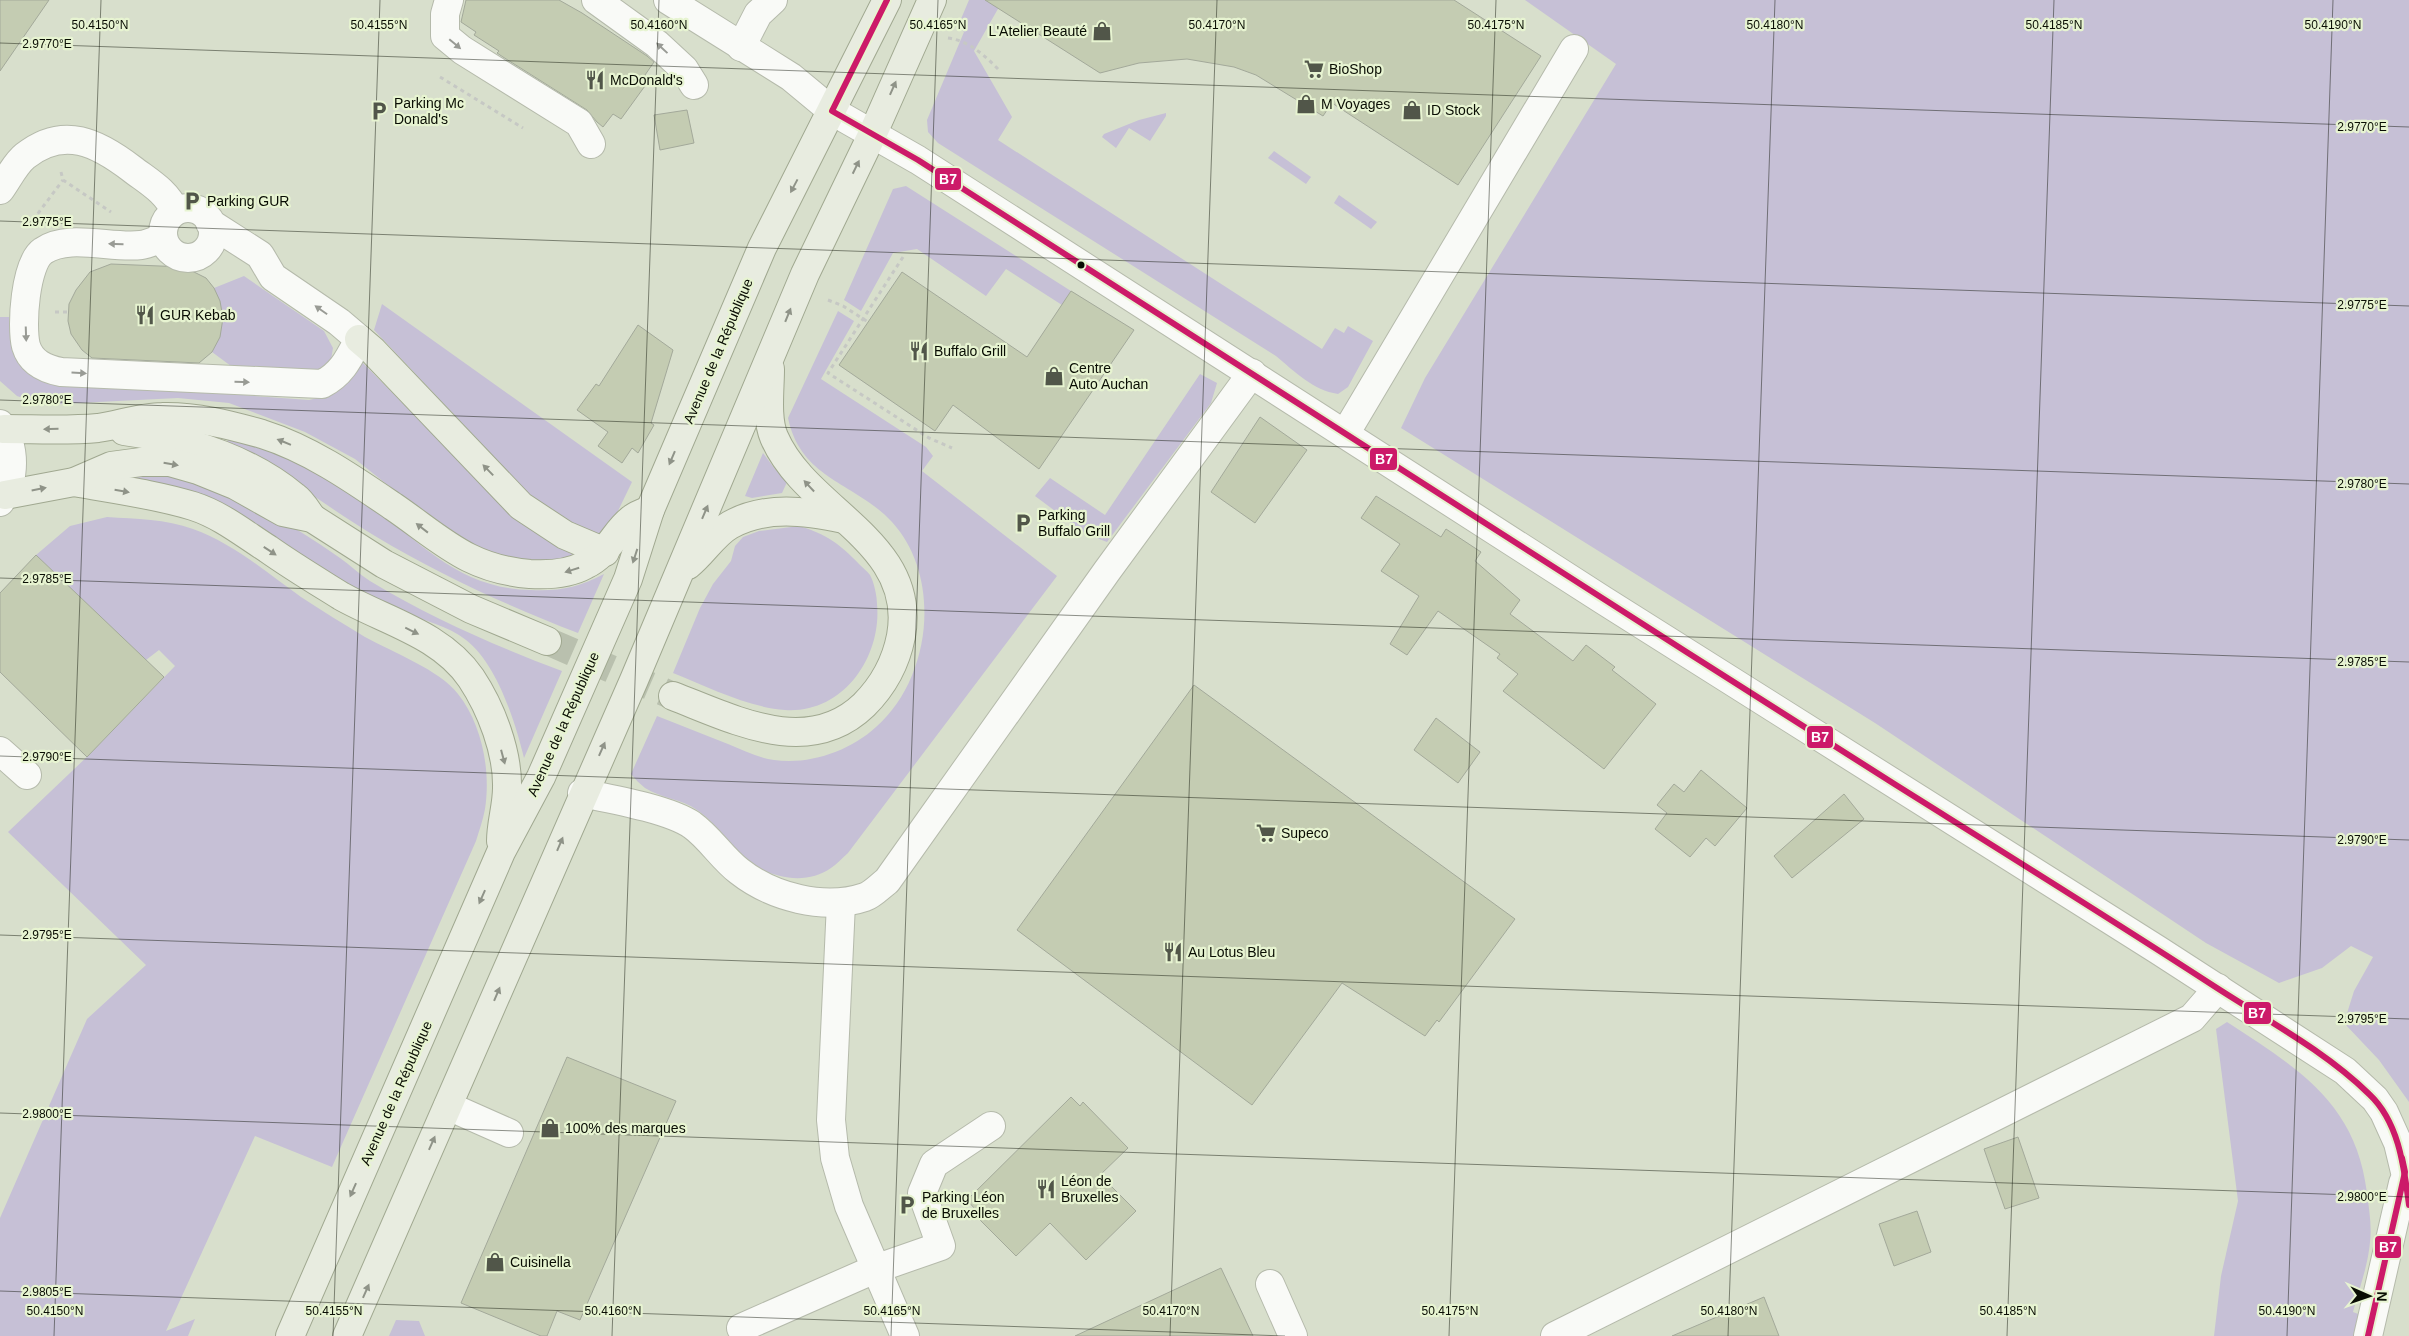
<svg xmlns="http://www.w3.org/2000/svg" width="2409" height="1336" viewBox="0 0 2409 1336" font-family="Helvetica,sans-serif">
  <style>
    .green { fill: #c6c0d6 }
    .building { fill: #c4ccb2; stroke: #a3a99a }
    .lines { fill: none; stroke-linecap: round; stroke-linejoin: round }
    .major-tunnel { stroke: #b9c0ae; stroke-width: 28; stroke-dasharray: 28 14; stroke-linecap: butt }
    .minor-casing { stroke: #b5baab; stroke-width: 30 }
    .major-casing { stroke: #a0a890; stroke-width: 30 }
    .path { stroke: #c6c8c4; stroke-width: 3; stroke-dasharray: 4 4; stroke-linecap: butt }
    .minor { stroke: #f9faf7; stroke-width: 28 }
    .major { stroke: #e8ece0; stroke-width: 28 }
    .bus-1-casing { stroke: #e7f4d1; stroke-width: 10 }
    .bus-1 { stroke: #cc1a69; stroke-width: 6 }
    .oneway { fill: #999b95 }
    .oneway2 { fill: #8f9388 }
    .ticks { fill: none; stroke: #090d03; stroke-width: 1; stroke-opacity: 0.45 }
    .bus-dot { fill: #090d03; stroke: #e7f4d1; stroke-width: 2 }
    .labels { text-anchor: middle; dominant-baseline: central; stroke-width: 4.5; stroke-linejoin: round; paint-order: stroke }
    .poi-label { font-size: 14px; fill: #090d03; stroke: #e7f4d1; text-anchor: start }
    .street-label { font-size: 14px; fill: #090d03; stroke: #e7f4d1 }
    .ticks-label { font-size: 12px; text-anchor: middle; fill: #090d03; stroke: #e7f4d1; stroke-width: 4.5; stroke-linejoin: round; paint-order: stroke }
    .line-badge { stroke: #e7f4d1; stroke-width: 2 }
    .badge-label { font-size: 14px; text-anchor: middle; font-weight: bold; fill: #fff }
  </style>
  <rect width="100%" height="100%" fill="#d8dfcc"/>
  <g class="green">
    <path d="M969,0H1003L974,51L1012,117L998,140L1322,349L1335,328L1344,333L1348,326L1373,341L1348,387L1338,394C1313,390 1295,372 1276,356L938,143L928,132L927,120L964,32L958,26Z"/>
    <path d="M1525,0H2409V1102L2379,1060L2344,1023L2354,991L2373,957L2351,946L2322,968L2279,983L2206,943L1875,723L1401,428L1425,378L1616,64Z"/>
    <path d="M1166,113V116L1150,141L1129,128L1116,148L1102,137L1104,134L1139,120Z"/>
    <path d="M1274,151L1311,177L1306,184L1268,158Z"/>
    <path d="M906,186L1071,291L1062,305L1006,269L986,296L917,249L893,253L861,311L844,300L893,189Z"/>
    <path d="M1339,195L1377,222L1371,229L1334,203Z"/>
    <path d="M244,276L324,331L333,348L331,360L324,370L235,369L212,352C225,329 224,312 214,288Z"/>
    <path d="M382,304L632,482L618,511L598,535L573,524L531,496L374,330Z"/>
    <path d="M838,311L854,321L821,379L926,447L933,456L922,471L1057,576L848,853C842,858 837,864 831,868C803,888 762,876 740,854C724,838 716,823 697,810C682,799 660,798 645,788C640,784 635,779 631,774L657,716C681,725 704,735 728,744C743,750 758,758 774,760C810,765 850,751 876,727C931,679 943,578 892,522C855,482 801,480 788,418Z"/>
    <path d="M0,317H9C10,341 13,368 37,379C60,390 84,383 108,385C175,390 242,395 309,400C338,393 345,385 361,361L516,518L580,554L566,560L539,563L506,560L454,538L355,459L305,432L229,403L178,398L58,404L34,402L17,396L0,381Z"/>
    <path d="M1200,374L1217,383L1211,403L1107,542L1086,534L1035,496L1050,478L1105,515Z"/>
    <path d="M230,435C264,444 306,464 337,482C405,521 445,589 531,590C561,591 577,588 604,574L578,633C508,606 440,575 375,536C325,506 279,469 227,442Z"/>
    <path d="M763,453L775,469L788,480L782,493L752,498L745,496Z"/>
    <path d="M132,472C207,476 279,515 340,558C350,565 359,574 370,581C431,618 496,646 562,671L524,758C515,721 497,664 466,640C448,626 424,620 403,613L132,481Z"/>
    <path d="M107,517C136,519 166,519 193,529C234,544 266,572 301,597C322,611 344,624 365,637C392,652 440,670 458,694C482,724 491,771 485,809C483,820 479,831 476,841L332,1167L255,1136L166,1331L195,1319L188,1336H0V1218L87,1019L146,965L8,832L91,753L175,666L159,650L146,660L36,555L70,526Z"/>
    <path d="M799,526C826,534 840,544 859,564C862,567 867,571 870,575C874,582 877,596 877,604C882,657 843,714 785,710C746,707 709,687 673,673L700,608L713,584L731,561L735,546L743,537L759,531Z"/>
    <path d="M2227,1022C2297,1068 2356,1102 2367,1193C2369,1209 2372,1226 2370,1242C2368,1266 2359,1289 2353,1312L2361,1315L2355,1336H2214L2221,1276L2238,1201L2216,1029Z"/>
    <path d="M396,1320L419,1321L425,1336H389Z"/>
  </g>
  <g class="building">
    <path d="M0,0H49L0,71Z"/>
    <path d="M466,0H559L582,13L647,56L654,62L645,75L650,79L621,119L613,114L603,127L597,122L587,110L503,57L497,53L499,51L474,35L476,32L461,22Z"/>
    <path d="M985,0H1454L1541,56L1458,185L1332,103L1323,116L1256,75L1234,67L1187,59L1139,63L1100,73Z"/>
    <path d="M687,110L694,143L660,150L654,115Z"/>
    <path d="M111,264L184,267L206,278L214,288L220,301L223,318L220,337L212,352L199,363L92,358L82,350L71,334L68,321L69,304L76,290L90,272Z"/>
    <path d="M902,272L1027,357L1071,291L1134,330L1039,469L953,405L935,431L839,365Z"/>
    <path d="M638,325L673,350L651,423L654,425L638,453L632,448L622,463L598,446L608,432L577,410L596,384L599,386Z"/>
    <path d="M1260,417L1307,450L1255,523L1211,492Z"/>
    <path d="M1376,496L1441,537L1446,529L1481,552L1475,561L1520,600L1510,614L1573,661L1586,645L1615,667L1612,670L1656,704L1604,769L1503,691L1518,674L1497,658L1500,654L1438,611L1407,655L1390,644L1419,596L1381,571L1400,544L1361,518Z"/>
    <path d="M36,555L164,677L87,757L0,672V593Z"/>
    <path d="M1194,685L1515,919L1439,1022L1437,1020L1425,1036L1342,983L1252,1105L1017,930Z"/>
    <path d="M1436,718L1480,752L1458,783L1414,750Z"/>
    <path d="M1701,770L1747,808L1715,846L1706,838L1690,857L1655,829L1667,813L1657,805L1674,784L1684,792Z"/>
    <path d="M1844,794L1864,819L1792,878L1774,856Z"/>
    <path d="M567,1057L676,1101L580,1320L557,1311L547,1336H541L461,1303Z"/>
    <path d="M1071,1097L1080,1106L1083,1102L1128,1148L1100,1175L1136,1211L1086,1260L1050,1223L1016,1256L972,1212L975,1209L967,1200Z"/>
    <path d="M2018,1137L2039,1198L2005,1209L1984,1149Z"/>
    <path d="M1917,1211L1931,1252L1894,1266L1879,1224Z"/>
    <path d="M1221,1268L1253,1336H1075Z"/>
    <path d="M1764,1297L1779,1336H1672Z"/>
  </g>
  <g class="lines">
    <path class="major-tunnel" d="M547,641L673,696"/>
    <defs>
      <g id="minor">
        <path d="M449,0L445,14V36L462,50L579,123L591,144"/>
        <path d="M596,0L657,44L684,69L694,85"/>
        <path d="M668,0L791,77L832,111L918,160L1603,600L2158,950L2345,1071L2375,1099L2384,1112L2398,1143L2405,1172L2409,1205"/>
        <path d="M741,47L758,14L773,0"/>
        <path d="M0,190C8,179 15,164 25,156C64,125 98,143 132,169C149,182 166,191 175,211"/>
        <circle cx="188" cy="233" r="25"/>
        <path d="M163,238C156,240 149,244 141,245C112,249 68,233 43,251C25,263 21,327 26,346C31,363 46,369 61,372L322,384C342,374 349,358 359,339L339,322L273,277L260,255L210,223"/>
        <path d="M0,424C16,447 16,479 0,502"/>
        <path d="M1345,434L1574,49"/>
        <path d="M0,751L27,775"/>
        <path d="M582,793C611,799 668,809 692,825C710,838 722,858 739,871C772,897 824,911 865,897C873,894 880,886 887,881L1107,571L1252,373"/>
        <path d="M841,903L831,1120L835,1158L849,1206L905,1336"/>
        <path d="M448,1106L509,1133"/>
        <path d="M1270,1284L1293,1336"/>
        <path d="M741,1328L875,1269L941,1246L922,1193L934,1164L991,1126"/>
        <path d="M1555,1336L2192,1018L2218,988"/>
        <path d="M2368,1336L2403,1183"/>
      </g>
      <g id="major">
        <path d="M359,339L373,351L521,506L565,535L605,552"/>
        <path d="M4,429C35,429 67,431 98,428C119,425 141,417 162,417C195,416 230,425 262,434C310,449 353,479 394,507C442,540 468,569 530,574C548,575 569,574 585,565C610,553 615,530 633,518C638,514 645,512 650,510"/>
        <path d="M124,431C184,439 247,457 295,497C302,502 307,511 312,518"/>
        <path d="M74,482C113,489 154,494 193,506C221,515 243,533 268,549C292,566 317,581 341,596C385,621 441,634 471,678C491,708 508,752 507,788C507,806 501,823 501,841"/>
        <path d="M5,495L74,482L111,466L141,462H170L198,470L235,485L283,512L312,518L384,564L471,609L547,641"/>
        <path d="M688,565C703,553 714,534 730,525C766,505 806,511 844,519"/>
        <path d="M673,696C733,719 808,759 864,705C883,686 896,662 901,636C918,541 806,512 774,437C766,418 770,390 770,369"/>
        <path d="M290,1336L501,852L541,777L628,579L650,510L762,248L887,0"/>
        <path d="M347,1336L634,680L805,274L873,133L932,0"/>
      </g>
    </defs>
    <use href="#minor" class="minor-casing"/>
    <use href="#major" class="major-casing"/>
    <g class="path">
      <path d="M948,38C970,41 985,56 1000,71"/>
      <path d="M440,77L523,128"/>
      <path d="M61,172L63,180L111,212"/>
      <path d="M33,220L63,180"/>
      <path d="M903,257L828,373L929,438L952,448"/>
      <path d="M828,300L843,306L868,322"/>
      <path d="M55,312H68"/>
    </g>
    <use href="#minor" class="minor"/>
    <use href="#major" class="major"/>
    <defs>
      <g id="bus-1">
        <path d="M887,0L832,111L918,160C1243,369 1569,578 1896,785C2003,852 2111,919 2217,988C2268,1021 2325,1051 2369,1094C2399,1122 2404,1167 2409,1205"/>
        <path d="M2368,1336L2405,1172L2402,1158"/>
      </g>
    </defs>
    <use href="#bus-1" class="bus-1-casing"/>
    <use href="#bus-1" class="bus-1"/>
  </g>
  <defs><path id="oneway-solid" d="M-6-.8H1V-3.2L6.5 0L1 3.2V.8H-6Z" transform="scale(1.25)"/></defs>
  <g class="oneway">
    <use href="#oneway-solid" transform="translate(455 44) rotate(40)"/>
    <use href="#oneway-solid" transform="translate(662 48) rotate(-137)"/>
    <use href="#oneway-solid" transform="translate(116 244) rotate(-179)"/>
    <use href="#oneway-solid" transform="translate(321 310) rotate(-145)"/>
    <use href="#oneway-solid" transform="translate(26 334) rotate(88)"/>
    <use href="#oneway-solid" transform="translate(79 373) rotate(3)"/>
    <use href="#oneway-solid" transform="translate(242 382) rotate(2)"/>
  </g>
  <g class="oneway2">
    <use href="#oneway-solid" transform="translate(893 88) rotate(-66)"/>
    <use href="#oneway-solid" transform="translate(856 167) rotate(-64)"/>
    <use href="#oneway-solid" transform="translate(794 186) rotate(118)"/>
    <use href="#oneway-solid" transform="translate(788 315) rotate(-68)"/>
    <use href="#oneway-solid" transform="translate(51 429) rotate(179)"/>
    <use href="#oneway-solid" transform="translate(284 442) rotate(-158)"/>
    <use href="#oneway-solid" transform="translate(672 458) rotate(113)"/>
    <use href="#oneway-solid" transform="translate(171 464) rotate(10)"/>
    <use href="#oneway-solid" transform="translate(488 470) rotate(-134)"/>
    <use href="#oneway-solid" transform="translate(809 486) rotate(-133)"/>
    <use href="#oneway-solid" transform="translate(39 489) rotate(-11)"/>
    <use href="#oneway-solid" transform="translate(122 491) rotate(10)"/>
    <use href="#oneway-solid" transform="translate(705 512) rotate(-67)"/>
    <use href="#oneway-solid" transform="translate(422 528) rotate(-142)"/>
    <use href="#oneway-solid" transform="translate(270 551) rotate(33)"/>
    <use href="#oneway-solid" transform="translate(635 556) rotate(108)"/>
    <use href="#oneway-solid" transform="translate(572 570) rotate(163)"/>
    <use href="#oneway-solid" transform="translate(412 631) rotate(26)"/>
    <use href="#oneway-solid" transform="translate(602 749) rotate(-66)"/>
    <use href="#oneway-solid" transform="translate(503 757) rotate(75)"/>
    <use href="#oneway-solid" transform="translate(560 844) rotate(-67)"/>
    <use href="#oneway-solid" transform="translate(482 897) rotate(114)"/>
    <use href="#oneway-solid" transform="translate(497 994) rotate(-67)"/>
    <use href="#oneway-solid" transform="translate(432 1143) rotate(-66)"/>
    <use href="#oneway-solid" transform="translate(353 1190) rotate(114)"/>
    <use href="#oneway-solid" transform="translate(366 1291) rotate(-66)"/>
  </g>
  <path class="ticks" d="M0,43L2409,127M0,221L2409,306M0,400L2409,484M0,578L2409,662M0,756L2409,840M0,935L2409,1019M0,1113L2409,1197M0,1291L1285,1336M54,1336L101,0M333,1336L380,0M612,1336L659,0M891,1336L938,0M1170,1336L1217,0M1449,1336L1496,0M1728,1336L1775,0M2007,1336L2054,0M2287,1336L2333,0"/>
  <defs>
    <symbol id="shop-bare" viewBox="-9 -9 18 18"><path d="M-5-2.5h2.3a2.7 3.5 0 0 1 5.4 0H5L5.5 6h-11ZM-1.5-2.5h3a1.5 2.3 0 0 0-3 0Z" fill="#515649" stroke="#e7f4d1" stroke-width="2.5" paint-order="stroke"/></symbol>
    <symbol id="supermarket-bare" viewBox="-9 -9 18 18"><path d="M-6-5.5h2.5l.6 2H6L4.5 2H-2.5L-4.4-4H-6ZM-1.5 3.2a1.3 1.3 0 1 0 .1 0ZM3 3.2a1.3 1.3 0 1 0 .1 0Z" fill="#515649" stroke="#e7f4d1" stroke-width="2.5" paint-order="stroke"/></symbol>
    <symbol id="restaurant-bare" viewBox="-9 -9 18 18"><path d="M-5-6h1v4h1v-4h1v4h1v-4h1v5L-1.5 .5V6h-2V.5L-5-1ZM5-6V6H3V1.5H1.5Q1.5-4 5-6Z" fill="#515649" stroke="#e7f4d1" stroke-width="2.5" paint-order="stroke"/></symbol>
    <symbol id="parking-bare" viewBox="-9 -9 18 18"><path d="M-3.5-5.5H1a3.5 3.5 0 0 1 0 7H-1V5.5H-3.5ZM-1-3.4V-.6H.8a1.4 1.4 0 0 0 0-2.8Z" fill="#515649" stroke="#e7f4d1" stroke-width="2.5" paint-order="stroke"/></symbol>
  </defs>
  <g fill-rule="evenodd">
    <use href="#shop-bare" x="1088" y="17" width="28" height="28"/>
    <use href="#supermarket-bare" x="1300" y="55" width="28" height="28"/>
    <use href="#restaurant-bare" x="581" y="66" width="28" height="28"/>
    <use href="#shop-bare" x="1292" y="90" width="28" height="28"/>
    <use href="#shop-bare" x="1398" y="96" width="28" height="28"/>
    <use href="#parking-bare" x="365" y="97" width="28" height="28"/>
    <use href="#parking-bare" x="178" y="187" width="28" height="28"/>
    <use href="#restaurant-bare" x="131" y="301" width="28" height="28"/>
    <use href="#restaurant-bare" x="905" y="337" width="28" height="28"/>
    <use href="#shop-bare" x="1040" y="362" width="28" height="28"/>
    <use href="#parking-bare" x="1009" y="509" width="28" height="28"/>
    <use href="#supermarket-bare" x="1252" y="819" width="28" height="28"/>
    <use href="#restaurant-bare" x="1159" y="938" width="28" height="28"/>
    <use href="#shop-bare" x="536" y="1114" width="28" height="28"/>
    <use href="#restaurant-bare" x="1032" y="1175" width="28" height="28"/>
    <use href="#parking-bare" x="893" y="1191" width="28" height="28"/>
    <use href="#shop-bare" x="481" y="1248" width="28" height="28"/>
  </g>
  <circle class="bus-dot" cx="1081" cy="265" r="4.5"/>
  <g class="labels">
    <g class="poi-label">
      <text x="1087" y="31" text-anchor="end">L'Atelier Beauté</text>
      <text x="1329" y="69">BioShop</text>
      <text x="610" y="80">McDonald's</text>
      <text x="394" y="103">Parking Mc<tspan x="394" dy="16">Donald's</tspan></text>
      <text x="1321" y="104">M Voyages</text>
      <text x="1427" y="110">ID Stock</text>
      <text x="207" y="201">Parking GUR</text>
      <text x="160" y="315">GUR Kebab</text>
      <text x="934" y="351">Buffalo Grill</text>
      <text x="1069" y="368">Centre<tspan x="1069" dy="16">Auto Auchan</tspan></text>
      <text x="1038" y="515">Parking<tspan x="1038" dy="16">Buffalo Grill</tspan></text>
      <text x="1281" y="833">Supeco</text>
      <text x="1188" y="952">Au Lotus Bleu</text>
      <text x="565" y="1128">100% des marques</text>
      <text x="1061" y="1181">Léon de<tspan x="1061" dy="16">Bruxelles</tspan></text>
      <text x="922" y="1197">Parking Léon<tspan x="922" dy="16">de Bruxelles</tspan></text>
      <text x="510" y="1262">Cuisinella</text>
    </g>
    <g class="street-label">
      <text transform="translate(718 351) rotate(-67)">Avenue de la République</text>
      <text transform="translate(563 724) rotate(-66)">Avenue de la République</text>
      <text transform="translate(396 1093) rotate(-66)">Avenue de la République</text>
    </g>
  </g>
  <g class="ticks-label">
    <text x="100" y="29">50.4150°N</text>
    <text x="379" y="29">50.4155°N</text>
    <text x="659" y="29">50.4160°N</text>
    <text x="938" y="29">50.4165°N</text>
    <text x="1217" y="29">50.4170°N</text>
    <text x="1496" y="29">50.4175°N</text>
    <text x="1775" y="29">50.4180°N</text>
    <text x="2054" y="29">50.4185°N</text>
    <text x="2333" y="29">50.4190°N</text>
    <text x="47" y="48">2.9770°E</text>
    <text x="2362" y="131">2.9770°E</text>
    <text x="47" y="226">2.9775°E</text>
    <text x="2362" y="309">2.9775°E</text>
    <text x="47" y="404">2.9780°E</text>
    <text x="2362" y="488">2.9780°E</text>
    <text x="47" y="583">2.9785°E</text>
    <text x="2362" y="666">2.9785°E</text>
    <text x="47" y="761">2.9790°E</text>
    <text x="2362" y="844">2.9790°E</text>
    <text x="47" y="939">2.9795°E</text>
    <text x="2362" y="1023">2.9795°E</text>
    <text x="47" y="1118">2.9800°E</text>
    <text x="2362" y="1201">2.9800°E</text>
    <text x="47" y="1296">2.9805°E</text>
    <text x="55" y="1315">50.4150°N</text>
    <text x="334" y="1315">50.4155°N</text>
    <text x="613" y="1315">50.4160°N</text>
    <text x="892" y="1315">50.4165°N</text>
    <text x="1171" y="1315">50.4170°N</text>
    <text x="1450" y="1315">50.4175°N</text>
    <text x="1729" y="1315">50.4180°N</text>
    <text x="2008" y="1315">50.4185°N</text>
    <text x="2287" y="1315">50.4190°N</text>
  </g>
  <g class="line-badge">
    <rect x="934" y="167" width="28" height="24" rx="5" fill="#cc1a69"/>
    <rect x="1369" y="447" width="29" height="24" rx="5" fill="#cc1a69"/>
    <rect x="1806" y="725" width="28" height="24" rx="5" fill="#cc1a69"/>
    <rect x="2243" y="1001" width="29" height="24" rx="5" fill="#cc1a69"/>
    <rect x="2374" y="1235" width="28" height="24" rx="5" fill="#cc1a69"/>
  </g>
  <g class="badge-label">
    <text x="948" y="184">B7</text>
    <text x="1384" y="464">B7</text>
    <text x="1820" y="742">B7</text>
    <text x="2257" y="1018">B7</text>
    <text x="2388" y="1252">B7</text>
  </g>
  <g transform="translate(2369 1296) rotate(92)" stroke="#e7f4d1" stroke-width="4" paint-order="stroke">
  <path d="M0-4L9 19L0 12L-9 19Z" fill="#090d03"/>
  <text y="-8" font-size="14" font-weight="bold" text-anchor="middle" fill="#090d03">N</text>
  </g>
</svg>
